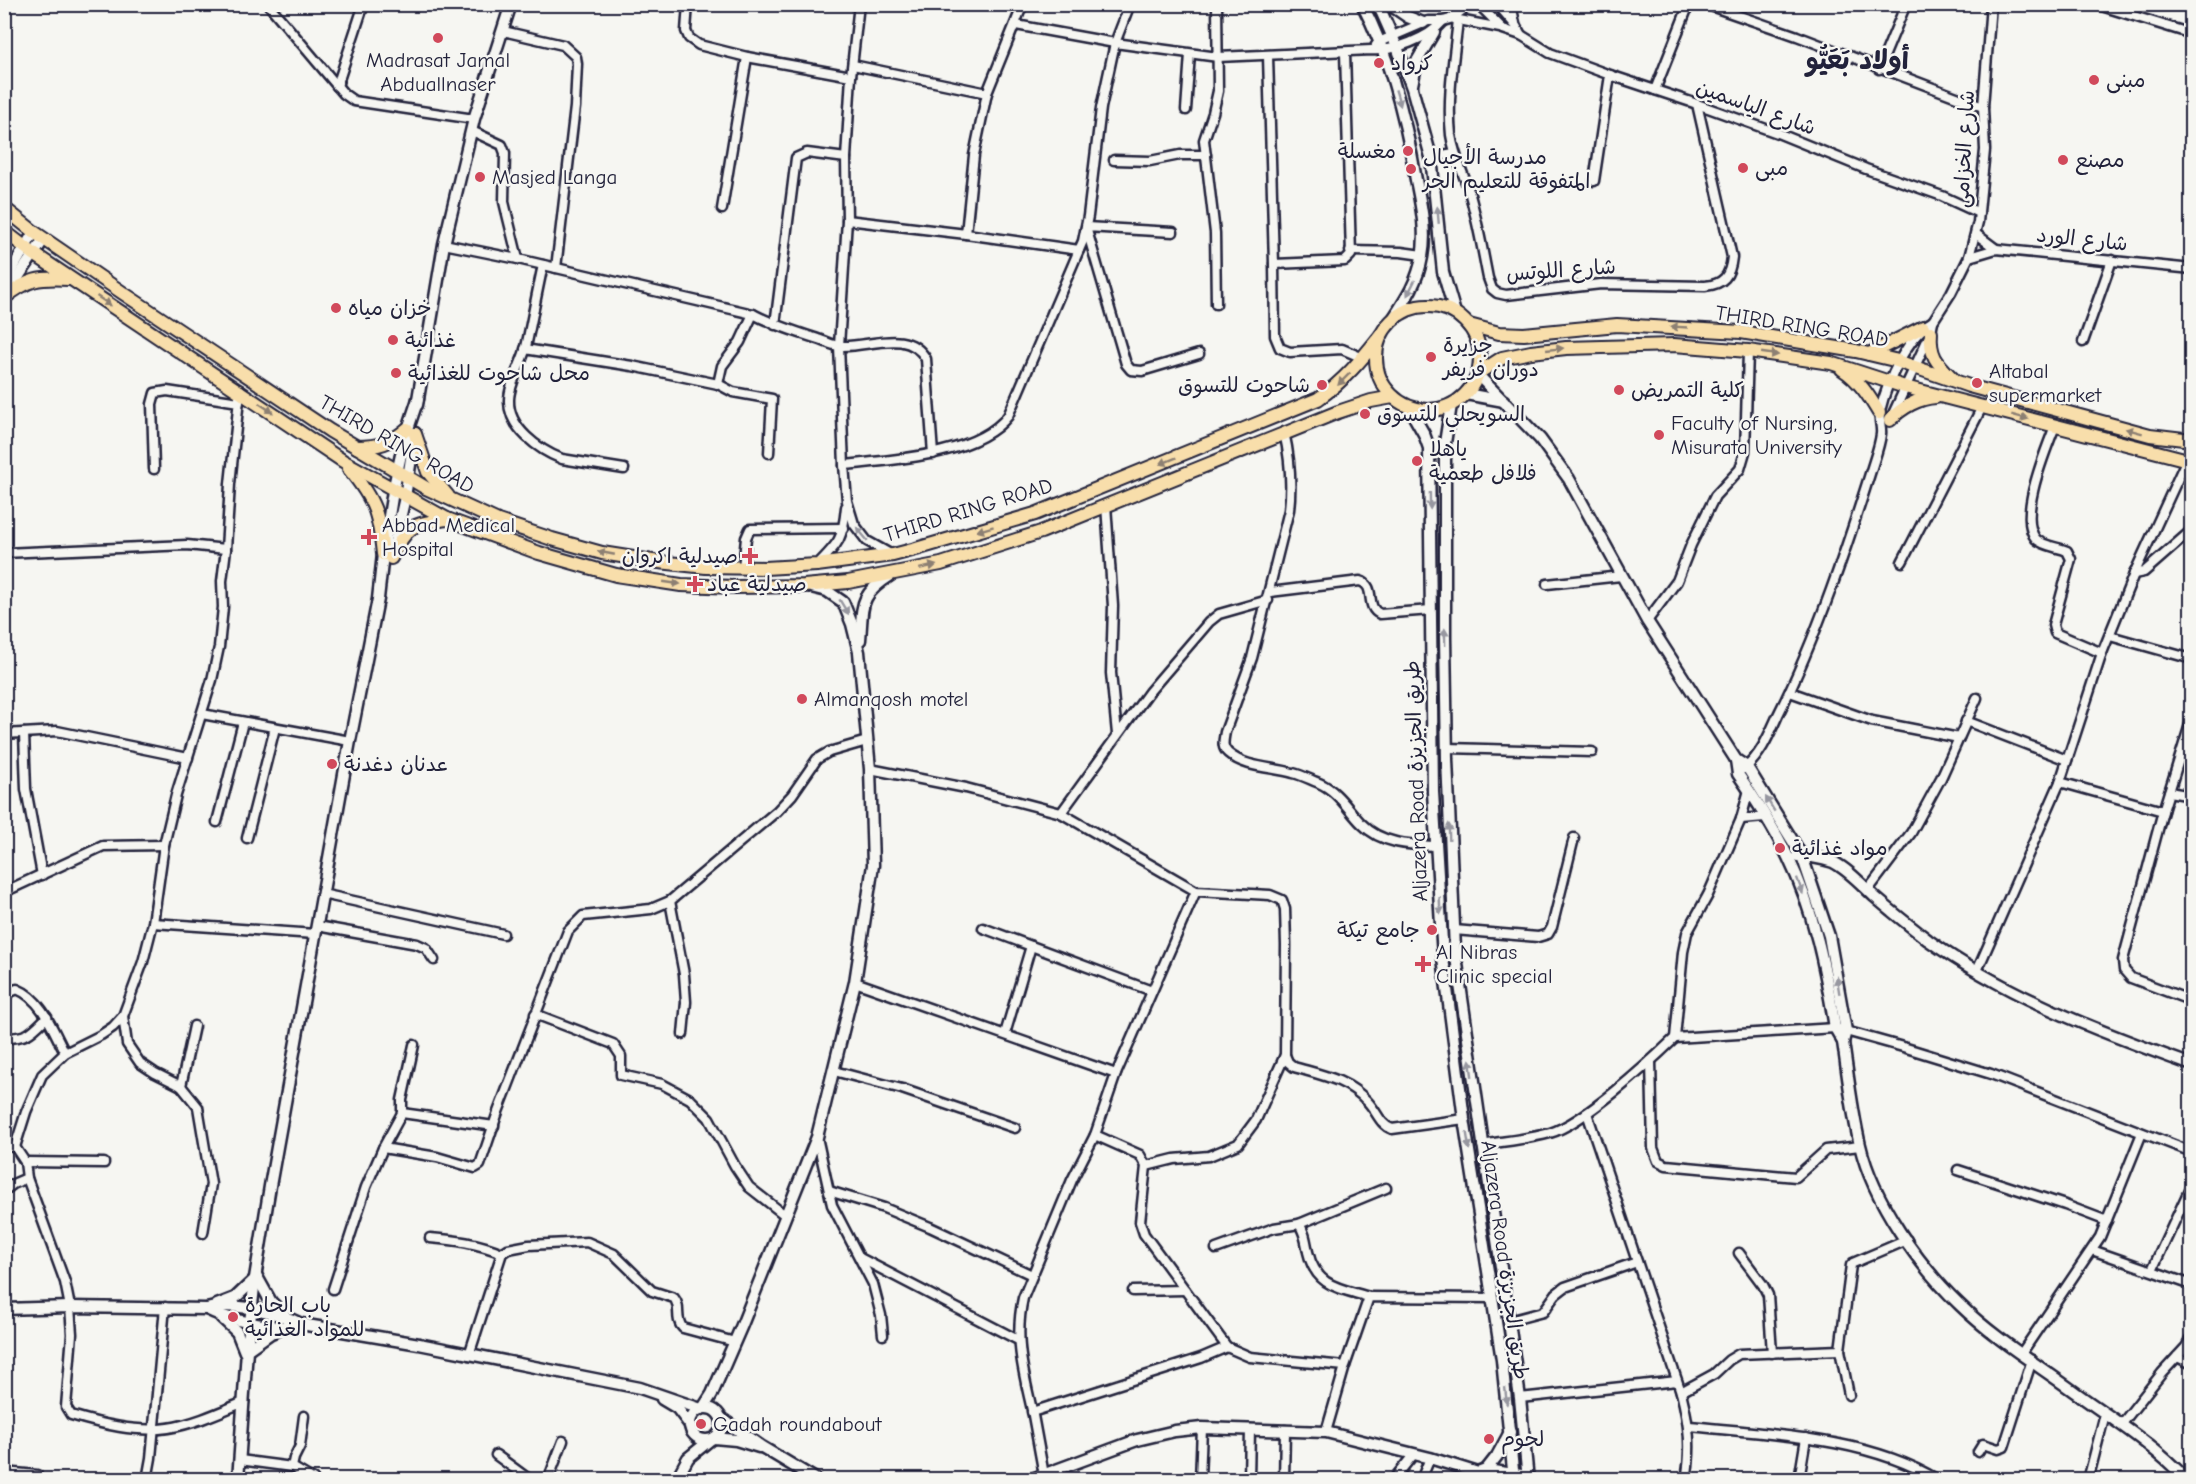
<svg xmlns="http://www.w3.org/2000/svg" width="2196" height="1484" viewBox="0 0 2196 1484" font-family="'Comic Neue','Playpen Sans Arabic',sans-serif">
  <style>
    .lines { fill: none; stroke-linecap: round; stroke-linejoin: round }
    .minor-casing { stroke: #22223b; stroke-width: 13 }
    .tertiary-casing { stroke: #22223b; stroke-width: 15 }
    .secondary-casing { stroke: #22223b; stroke-width: 15 }
    .primary-casing { stroke: #22223b; stroke-width: 16 }
    .minor { stroke: #f6f6f2; stroke-width: 8 }
    .tertiary { stroke: #f6f6f2; stroke-width: 10 }
    .secondary { stroke: #f6f6f2; stroke-width: 10 }
    .primary { stroke: #f8deab; stroke-width: 12 }
    .oneway { fill: #9797a0 }
    .oneway2 { fill: #8d8073 }
    .poi-dot { fill: #d1495b; stroke: #f6f6f2; stroke-width: 2 }
    .labels { text-anchor: middle; dominant-baseline: central; stroke-width: 5; stroke-linejoin: round; paint-order: stroke }
    .poi-label { font-size: 21px; fill: #22223b; stroke: #f6f6f2; text-anchor: start }
    .street-label { font-size: 21px; fill: #22223b; stroke: #f6f6f2 }
    .district-label { font-size: 27px; font-weight: bold; fill: #22223b; stroke: #f6f6f2 }
  </style>
  <rect width="100%" height="100%" fill="#f6f6f2"/>
  <filter id="ink" filterUnits="userSpaceOnUse"><feTurbulence type="fractalNoise" baseFrequency=".0167" numOctaves="2"/><feDisplacementMap in="SourceGraphic" scale="12" xChannelSelector="R" yChannelSelector="G"/><feConvolveMatrix kernelMatrix="1 2 1 2 8 2 1 2 1" color-interpolation-filters="sRGB"/></filter>
  <g filter="url(#ink)">
    <g class="lines">
      <defs>
        <g id="minor">
          <path d="M268,4L344,94L354,101L474,119"/>
          <path d="M688,4L686,31L689,38L699,45L747,57L851,76"/>
          <path d="M859,4L851,76L846,158L847,220L839,346L844,465L847,501L854,524L867,541L892,555"/>
          <path d="M1478,4L1503,29L1521,35L1550,53L1610,75L1697,104L1780,134L1866,169L1942,196L1979,213"/>
          <path d="M1497,4L1516,26L1521,35"/>
          <path d="M1511,4L1515,23"/>
          <path d="M1705,4L1797,36L1983,107"/>
          <path d="M2095,4L2192,34"/>
          <path d="M1454,19L1500,28"/>
          <path d="M1458,20C1454,58 1447,97 1451,135C1454,155 1462,170 1468,188C1477,217 1482,248 1488,278L1492,289L1497,293L1506,295L1601,284L1705,286C1724,284 1730,276 1732,257L1697,104"/>
          <path d="M1016,25L1115,43L1218,57L1371,50C1393,52 1429,38 1443,21"/>
          <path d="M503,31L563,45L576,57L577,64L575,107L556,268"/>
          <path d="M1376,45L1379,42L1428,21H1443L1450,19L1471,4"/>
          <path d="M1268,56L1274,264L1345,261L1351,255L1345,52"/>
          <path d="M1879,69L1906,4"/>
          <path d="M337,86L364,4"/>
          <path d="M1655,90L1689,4"/>
          <path d="M987,93L1023,4"/>
          <path d="M1186,110L1190,54"/>
          <path d="M472,131L502,145L505,153L504,202L518,259"/>
          <path d="M1431,157L1454,153"/>
          <path d="M1114,160L1150,161L1180,155H1206"/>
          <path d="M1594,181L1610,75"/>
          <path d="M722,209L747,57"/>
          <path d="M847,220L966,234L974,155L987,93L853,65"/>
          <path d="M1173,232L1086,227L1126,364L1131,370L1142,371L1199,354"/>
          <path d="M966,234L1079,250L1083,241L1088,216L1101,108L1115,43L1130,4"/>
          <path d="M1976,234L1996,249"/>
          <path d="M444,244L518,259L753,314C774,325 796,332 818,339C825,341 833,346 840,346C869,348 908,327 926,359L933,454"/>
          <path d="M1350,251L1401,252L1422,255"/>
          <path d="M1969,257L1996,249L2192,269"/>
          <path d="M1274,264L1275,336L1280,348L1290,352L1342,349L1363,358"/>
          <path d="M543,265C537,292 532,320 526,347C522,363 509,384 509,400C508,428 539,450 562,459L624,469"/>
          <path d="M1216,304L1215,233L1204,140L1213,113L1218,91L1217,4"/>
          <path d="M775,325L796,158L807,153L846,158"/>
          <path d="M2083,342L2112,260"/>
          <path d="M525,349L632,366L718,384L733,392L772,399L769,453"/>
          <path d="M718,384L722,366L740,342L753,314"/>
          <path d="M1892,416L1931,332L1933,321L1951,293L1969,257L1978,222L1985,150L1983,107L1991,4"/>
          <path d="M2055,426C2046,450 2017,517 2036,539C2043,546 2058,547 2067,551L2071,559L2053,625L2055,633L2102,653"/>
          <path d="M1284,432C1290,458 1292,484 1289,510L1252,658L1225,732C1224,739 1221,747 1228,753C1245,768 1273,767 1293,773C1302,775 1311,780 1319,783C1338,791 1348,810 1362,824C1381,844 1410,845 1436,846"/>
          <path d="M844,465C891,460 977,456 1008,416L1079,250"/>
          <path d="M154,469L152,404L155,393L167,391L239,402"/>
          <path d="M1106,505L1113,606L1111,673L1117,734"/>
          <path d="M4,553L187,545L226,549"/>
          <path d="M1902,562L1982,407"/>
          <path d="M817,565C839,543 843,539 846,507"/>
          <path d="M743,568L746,538L750,529L844,528"/>
          <path d="M2134,574L2144,572L2192,530"/>
          <path d="M1547,584L1621,576"/>
          <path d="M1270,592L1360,581C1377,586 1364,607 1380,614L1431,610"/>
          <path d="M1647,621L1677,581L1691,545L1715,496L1740,469L1745,452L1748,351"/>
          <path d="M2110,636L2192,659"/>
          <path d="M1790,692L1872,721L1959,738"/>
          <path d="M202,714L350,741"/>
          <path d="M2192,718L2163,811L2123,960L2124,970L2131,978L2192,1001"/>
          <path d="M1966,721L2067,760"/>
          <path d="M24,733L26,789L42,875"/>
          <path d="M4,734L57,731L188,758"/>
          <path d="M1447,748L1592,752"/>
          <path d="M870,769L966,788L1061,813L1196,891L1270,895L1282,900L1285,909L1286,945L1285,1055L1256,1120L1238,1144L1209,1156L1174,1159L1146,1166"/>
          <path d="M1744,769C1761,755 1769,735 1778,715C1817,637 1848,544 1874,461C1877,452 1880,443 1881,434C1882,426 1878,418 1880,411C1887,382 1907,336 1933,321"/>
          <path d="M2060,782L2163,811"/>
          <path d="M2169,792L2192,796"/>
          <path d="M1061,813L1149,692L1209,622L1219,614L1268,600"/>
          <path d="M1741,819L1765,817"/>
          <path d="M217,822L243,722"/>
          <path d="M247,838L275,728"/>
          <path d="M1868,890L1911,833L1941,778L1977,698"/>
          <path d="M4,892L103,846L164,845"/>
          <path d="M322,894L503,934"/>
          <path d="M670,901L684,974L686,1002L683,1034"/>
          <path d="M153,923L315,934"/>
          <path d="M317,926L417,944L426,948L434,960"/>
          <path d="M983,928L1152,991"/>
          <path d="M1454,930L1538,937L1548,934L1552,927L1574,838"/>
          <path d="M1977,971L2060,782L2102,653L2134,574L2186,461"/>
          <path d="M855,982L1116,1074"/>
          <path d="M4,995L17,989C42,999 53,1030 65,1053"/>
          <path d="M535,1014L613,1044L621,1056V1075L662,1084L690,1099L709,1118L735,1166L749,1187L786,1216"/>
          <path d="M123,1016L127,1044L140,1063L155,1073L181,1086L198,1107L211,1184L203,1233"/>
          <path d="M1005,1034L1031,946"/>
          <path d="M4,1038C28,1038 31,1033 47,1017"/>
          <path d="M1675,1038L1835,1028L1903,1047L1991,1074L2192,1152"/>
          <path d="M1285,1055L1288,1062L1294,1067C1321,1075 1347,1079 1367,1101C1377,1111 1379,1124 1392,1129L1464,1119"/>
          <path d="M1651,1061L1653,1148L1658,1161L1666,1165L1796,1177L1826,1150L1860,1146"/>
          <path d="M834,1071L902,1089L1015,1128"/>
          <path d="M181,1086L194,1026"/>
          <path d="M402,1113V1100L414,1045"/>
          <path d="M1587,1113L1681,1392C1689,1424 1692,1447 1686,1480"/>
          <path d="M1095,1135L1140,1155L1146,1166L1140,1222L1144,1234L1227,1347L1250,1357L1345,1366"/>
          <path d="M817,1137L832,1205L873,1284L881,1315L883,1335"/>
          <path d="M1482,1145C1505,1141 1528,1139 1550,1133C1584,1123 1649,1063 1675,1038L1683,952L1687,933L1708,895L1741,819L1749,790"/>
          <path d="M4,1146L15,1147"/>
          <path d="M15,1147L26,1112L42,1075L65,1053L101,1035L113,1027L123,1016L143,962L153,923L164,845L176,795L212,680L219,647L223,607L222,581L226,549L230,484L240,390"/>
          <path d="M15,1147L25,1162L27,1178L65,1282L70,1307L72,1334L66,1407L71,1415C101,1424 137,1433 168,1428C194,1424 220,1412 244,1402"/>
          <path d="M383,1148L437,1157L475,1168L480,1165L498,1112L568,931L583,916L651,909L670,901L777,811L792,795L817,759L829,752L867,741"/>
          <path d="M25,1162L104,1163"/>
          <path d="M1958,1170L2065,1205L2107,1221"/>
          <path d="M4,1191L13,1184L27,1178"/>
          <path d="M829,1191L884,1208L930,1227L1032,1275"/>
          <path d="M1299,1224C1305,1232 1306,1242 1308,1252C1316,1287 1339,1288 1369,1297"/>
          <path d="M430,1238C455,1240 478,1243 502,1253"/>
          <path d="M1216,1249L1274,1228L1299,1224L1386,1188"/>
          <path d="M2092,1250L2192,1285"/>
          <path d="M1739,1253L1763,1285L1768,1295L1772,1353"/>
          <path d="M860,1258L1018,1340"/>
          <path d="M2152,1270L2192,1184"/>
          <path d="M333,1289L366,1187L383,1148L402,1113L494,1126"/>
          <path d="M1133,1291L1185,1290"/>
          <path d="M1509,1321L1543,1312L1556,1294L1565,1287L1637,1262"/>
          <path d="M1840,1350L1849,1395"/>
          <path d="M2021,1354L2100,1237L2142,1133"/>
          <path d="M469,1355L502,1253L508,1249L529,1245L587,1242L614,1254L652,1291L674,1298C682,1307 674,1319 683,1328L735,1342"/>
          <path d="M2177,1357L2192,1364"/>
          <path d="M1681,1392L1714,1374L1729,1360L1739,1354L1840,1350L1851,1265L1853,1263L1907,1240"/>
          <path d="M1520,1398L1677,1381"/>
          <path d="M1032,1412L1201,1358L1227,1347"/>
          <path d="M2121,1425L2162,1373L2186,1347L2192,1336"/>
          <path d="M1689,1426C1768,1434 1868,1437 1938,1480"/>
          <path d="M1326,1432L1345,1366L1369,1297L1492,1298"/>
          <path d="M1978,1452L1983,1444L1998,1449L2004,1447L2032,1360"/>
          <path d="M496,1455L530,1480"/>
          <path d="M240,1460L292,1467L314,1480"/>
          <path d="M292,1467L294,1458L300,1446L304,1416"/>
          <path d="M4,1472L37,1475"/>
          <path d="M1044,1475C1040,1453 1036,1431 1032,1410C1023,1370 1014,1339 1023,1298L1072,1180L1095,1135L1116,1074L1196,891"/>
          <path d="M147,1480L151,1458L165,1307"/>
          <path d="M548,1480L563,1441"/>
          <path d="M1200,1480L1202,1428"/>
          <path d="M1249,1480L1250,1429"/>
          <path d="M1284,1480L1285,1430"/>
          <path d="M1393,1480L1414,1454"/>
          <path d="M1421,1480L1430,1458"/>
          <path d="M1799,1480L1806,1438"/>
          <path d="M2088,1480L2105,1414"/>
        </g>
        <g id="tertiary">
          <path d="M4,283L34,232"/>
          <path d="M6,295L44,239"/>
          <path d="M1478,375L1540,439L1569,479L1647,621L1736,760L1747,767L1802,856L1829,936L1846,1031L1843,1042"/>
          <path d="M1466,394L1504,401"/>
          <path d="M417,405L444,244L474,119L511,4"/>
          <path d="M393,550L405,497L415,433"/>
          <path d="M860,640C863,605 858,596 891,575"/>
          <path d="M1736,760L1738,774C1756,800 1774,828 1788,857C1814,910 1826,971 1835,1028L1843,1042C1848,1076 1852,1112 1860,1145C1873,1201 1919,1266 1960,1305C1995,1339 2038,1365 2076,1393C2114,1420 2155,1446 2187,1480"/>
          <path d="M1797,856C1810,856 1821,858 1833,862C1849,870 1862,885 1875,897C1892,912 1910,926 1928,940C2008,997 2100,1032 2192,1065"/>
          <path d="M256,1275L271,1302L285,1315"/>
          <path d="M217,1305L235,1298L255,1279"/>
          <path d="M4,1309L70,1307L207,1309C231,1301 278,1312 301,1324L419,1344L640,1388L701,1409"/>
          <path d="M207,1309C222,1318 268,1328 286,1327C291,1327 296,1325 301,1324"/>
          <path d="M221,1317L237,1332L245,1352"/>
          <path d="M247,1350L271,1333L285,1327"/>
          <path d="M662,1399L677,1408L690,1425"/>
          <circle cx="706" cy="1424" r="16"/>
          <path d="M703,1408L712,1394L742,1325L817,1137L855,982L873,865L870,769L859,652L852,624L843,602L827,591L811,587"/>
          <path d="M721,1418L762,1447L817,1480"/>
          <path d="M714,1438L736,1440L759,1447"/>
          <path d="M1478,1473L1486,1470L1528,1476"/>
          <path d="M238,1480L247,1350L255,1278L270,1186L350,741L378,599L383,554L393,491L404,441L418,399"/>
          <path d="M676,1480L688,1458L710,1440"/>
          <path d="M1029,1480L1137,1440L1175,1431L1202,1428L1326,1432L1430,1458L1478,1473L1489,1480"/>
        </g>
        <g id="secondary">
          <path d="M1362,4C1391,59 1406,120 1416,180C1421,205 1427,231 1422,257C1418,281 1406,299 1393,319"/>
          <path d="M1378,4L1397,47L1412,88L1431,157L1443,272L1455,313"/>
          <path d="M1389,4L1408,17L1423,23"/>
          <path d="M1412,85L1417,61L1434,32"/>
          <path d="M1451,405L1445,443V638L1447,759L1455,950L1520,1398L1528,1480"/>
          <path d="M1408,406L1424,434L1429,448L1433,792L1443,958L1464,1119L1502,1360L1514,1480"/>
          <path d="M1486,1470L1497,1456L1510,1432"/>
        </g>
        <g id="primary">
          <path d="M4,208L34,232L123,293L330,431L426,488L498,521L552,539L602,553L659,562L706,567L765,568L817,565L893,555L916,549L1035,514L1318,399C1344,381 1362,359 1381,335"/>
          <path d="M4,231L34,254L343,461L447,519L539,553L616,575L681,585L735,587L804,586L848,582L941,564L1041,532L1338,412L1371,401L1393,397"/>
          <path d="M4,257V272"/>
          <path d="M4,298C28,279 39,277 69,279"/>
          <circle cx="1428" cy="358" r="52"/>
          <path d="M1469,325L1499,333L1524,334L1617,325L1741,332L1856,351L1894,360L1969,386L2150,435L2192,440"/>
          <path d="M1931,332C1929,356 1937,363 1953,379"/>
          <path d="M1869,354L1923,327"/>
          <path d="M1842,369C1859,380 1869,396 1879,413"/>
          <path d="M1480,372L1502,358L1531,352L1566,348L1674,345L1748,351L1831,363L1905,387L2192,461"/>
          <path d="M1890,420C1902,407 1919,398 1936,397"/>
          <path d="M415,434L428,472L448,496"/>
          <path d="M357,447C378,447 391,443 407,429"/>
          <path d="M349,469C375,501 379,514 383,554"/>
          <path d="M391,558C408,525 410,525 447,519"/>
        </g>
      </defs>
      <use href="#minor" class="minor-casing"/>
      <use href="#tertiary" class="tertiary-casing"/>
      <use href="#secondary" class="secondary-casing"/>
      <use href="#primary" class="primary-casing"/>
      <use href="#minor" class="minor"/>
      <use href="#tertiary" class="tertiary"/>
      <use href="#secondary" class="secondary"/>
      <use href="#primary" class="primary"/>
    </g>
    <defs><path id="oneway-solid" d="M-6-.8H1V-3.2L6.5 0L1 3.2V.8H-6Z" transform="scale(1.5)"/></defs>
    <g class="oneway">
      <use href="#oneway-solid" transform="translate(1398 98) rotate(73)"/>
      <use href="#oneway-solid" transform="translate(1438 215) rotate(-95)"/>
      <use href="#oneway-solid" transform="translate(1411 288) rotate(117)"/>
      <use href="#oneway-solid" transform="translate(1430 501) rotate(89)"/>
      <use href="#oneway-solid" transform="translate(862 534) rotate(-130)"/>
      <use href="#oneway-solid" transform="translate(844 607) rotate(59)"/>
      <use href="#oneway-solid" transform="translate(1445 637) rotate(-91)"/>
      <use href="#oneway-solid" transform="translate(1770 804) rotate(-121)"/>
      <use href="#oneway-solid" transform="translate(1449 832) rotate(-92)"/>
      <use href="#oneway-solid" transform="translate(1800 886) rotate(70)"/>
      <use href="#oneway-solid" transform="translate(1440 906) rotate(87)"/>
      <use href="#oneway-solid" transform="translate(1838 985) rotate(-99)"/>
      <use href="#oneway-solid" transform="translate(1471 1068) rotate(-98)"/>
      <use href="#oneway-solid" transform="translate(1468 1141) rotate(81)"/>
      <use href="#oneway-solid" transform="translate(1506 1396) rotate(84)"/>
    </g>
    <g class="oneway2">
      <use href="#oneway-solid" transform="translate(104 301) rotate(34)"/>
      <use href="#oneway-solid" transform="translate(1679 327) rotate(-177)"/>
      <use href="#oneway-solid" transform="translate(1555 349) rotate(-6)"/>
      <use href="#oneway-solid" transform="translate(1770 354) rotate(8)"/>
      <use href="#oneway-solid" transform="translate(1344 379) rotate(135)"/>
      <use href="#oneway-solid" transform="translate(266 408) rotate(34)"/>
      <use href="#oneway-solid" transform="translate(2020 417) rotate(15)"/>
      <use href="#oneway-solid" transform="translate(2134 431) rotate(-165)"/>
      <use href="#oneway-solid" transform="translate(1168 461) rotate(158)"/>
      <use href="#oneway-solid" transform="translate(985 529) rotate(163)"/>
      <use href="#oneway-solid" transform="translate(606 553) rotate(-169)"/>
      <use href="#oneway-solid" transform="translate(928 567) rotate(-12)"/>
      <use href="#oneway-solid" transform="translate(672 583) rotate(8)"/>
    </g>
  </g>
  <g class="poi-dot">
    <circle cx="438" cy="38" r="6"/>
    <circle cx="1379" cy="63" r="6"/>
    <circle cx="2094" cy="80" r="6"/>
    <circle cx="1408" cy="151" r="6"/>
    <circle cx="2063" cy="160" r="6"/>
    <circle cx="1743" cy="168" r="6"/>
    <circle cx="1411" cy="169" r="6"/>
    <circle cx="480" cy="177" r="6"/>
    <circle cx="336" cy="308" r="6"/>
    <circle cx="393" cy="340" r="6"/>
    <circle cx="1431" cy="357" r="6"/>
    <circle cx="396" cy="373" r="6"/>
    <circle cx="1977" cy="383" r="6"/>
    <circle cx="1322" cy="385" r="6"/>
    <circle cx="1619" cy="390" r="6"/>
    <circle cx="1365" cy="414" r="6"/>
    <circle cx="1659" cy="435" r="6"/>
    <circle cx="1417" cy="461" r="6"/>
    <path d="M366 528h6v6h6v6h-6v6h-6v-6h-6v-6h6z"/>
    <path d="M747 547h6v6h6v6h-6v6h-6v-6h-6v-6h6z"/>
    <path d="M692 575h6v6h6v6h-6v6h-6v-6h-6v-6h6z"/>
    <circle cx="802" cy="699" r="6"/>
    <circle cx="332" cy="764" r="6"/>
    <circle cx="1780" cy="848" r="6"/>
    <circle cx="1432" cy="930" r="6"/>
    <path d="M1420 955h6v6h6v6h-6v6h-6v-6h-6v-6h6z"/>
    <circle cx="233" cy="1317" r="6"/>
    <circle cx="701" cy="1424" r="6"/>
    <circle cx="1489" cy="1439" r="6"/>
  </g>
  <g class="labels">
    <g class="poi-label">
      <text x="438" y="60" text-anchor="middle">Madrasat Jamal<tspan x="438" dy="24">Abduallnaser</tspan></text>
      <text x="1391" y="63">كرواد</text>
      <text x="2106" y="80">مبنى</text>
      <text x="1396" y="151" text-anchor="end">مغسلة</text>
      <text x="1423" y="157">مدرسة الأجيال<tspan x="1423" dy="24">المتفوقة للتعليم الحر</tspan></text>
      <text x="2075" y="160">مصنع</text>
      <text x="1755" y="168">مبى</text>
      <text x="492" y="177">Masjed Langa</text>
      <text x="348" y="308">خزان مياه</text>
      <text x="405" y="340">غذائية</text>
      <text x="1443" y="345">جزيرة<tspan x="1443" dy="24">دوران فريفر</tspan></text>
      <text x="1989" y="371">Altabal<tspan x="1989" dy="24">supermarket</tspan></text>
      <text x="408" y="373">محل شاحوت للغذائية</text>
      <text x="1310" y="385" text-anchor="end">شاحوت للتسوق</text>
      <text x="1631" y="390">كلية التمريض</text>
      <text x="1377" y="414">السويحلي للتسوق</text>
      <text x="1671" y="423">Faculty of Nursing,<tspan x="1671" dy="24">Misurata University</tspan></text>
      <text x="1429" y="449">ياهلا<tspan x="1429" dy="24">فلافل طعمية</tspan></text>
      <text x="382" y="525">Abbad Medical<tspan x="382" dy="24">Hospital</tspan></text>
      <text x="738" y="556" text-anchor="end">صيدلية اكروان</text>
      <text x="707" y="584">صيدلية عباد</text>
      <text x="814" y="699">Almanqosh motel</text>
      <text x="344" y="764">عدنان دغدنة</text>
      <text x="1792" y="848">مواد غذائية</text>
      <text x="1420" y="930" text-anchor="end">جامع تيكة</text>
      <text x="1436" y="952">Al Nibras<tspan x="1436" dy="24">Clinic special</tspan></text>
      <text x="245" y="1305">باب الحارة<tspan x="245" dy="24">للمواد الغذائية</tspan></text>
      <text x="713" y="1424">Gadah roundabout</text>
      <text x="1501" y="1439">لحوم</text>
    </g>
    <g class="street-label">
      <text transform="translate(1756 107) rotate(20)">شارع الياسمين</text>
      <text transform="translate(1964 149) rotate(-87)">شارع الخزامى</text>
      <text transform="translate(2082 239) rotate(6)">شارع الورد</text>
      <text transform="translate(1561 270) rotate(-4)">شارع اللوتس</text>
      <text transform="translate(1802 326) rotate(9)">THIRD RING ROAD</text>
      <text transform="translate(397 444) rotate(30)">THIRD RING ROAD</text>
      <text transform="translate(968 510) rotate(-17)">THIRD RING ROAD</text>
      <text transform="translate(1416 781) rotate(-92)">Aljazera Road طريق الجزيزة</text>
      <text transform="translate(1505 1260) rotate(82)">Aljazera Road طريق الجزيزة</text>
    </g>
    <g class="district-label">
      <text x="1857" y="60">أولاد بَعَيُّو</text>
    </g>
  </g>
  <rect width="2196" height="1484" fill="none" stroke="#f6f6f2" stroke-width="24"/>
  <rect x="12" y="12" width="2172" height="1460" fill="none" stroke="#22223b" stroke-width="2" filter="url(#ink)"/>
</svg>
